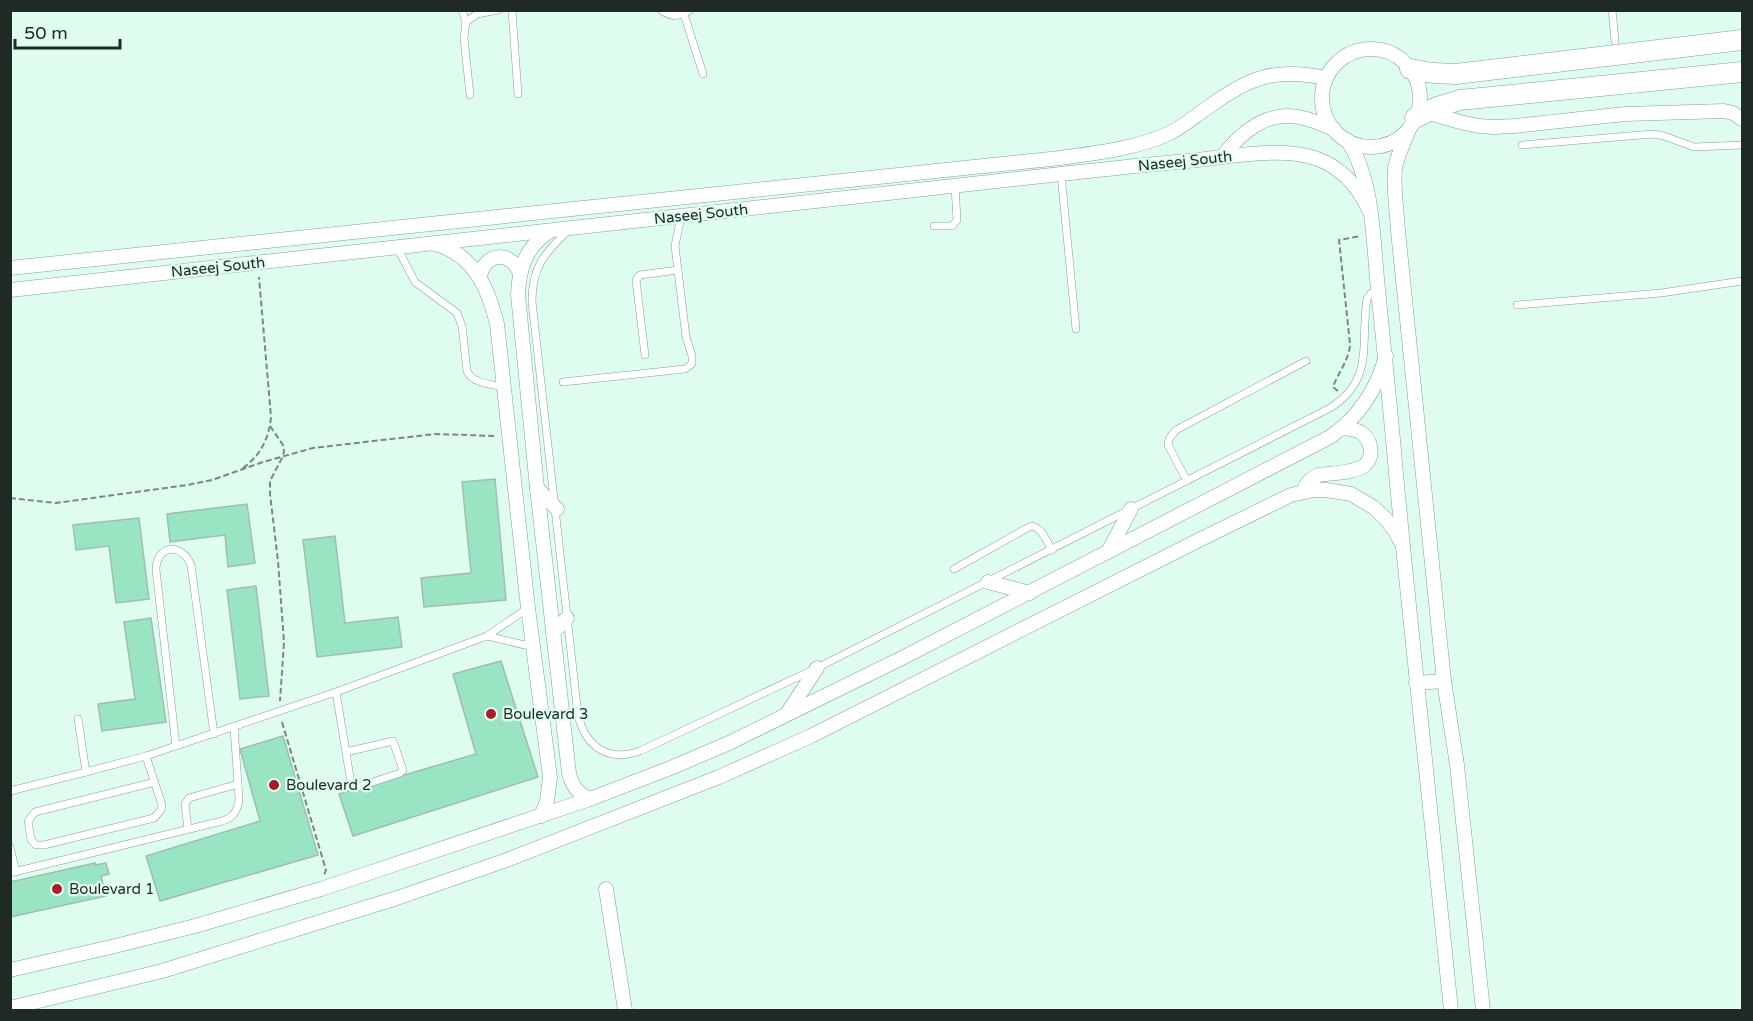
<svg xmlns="http://www.w3.org/2000/svg" width="1753" height="1021" viewBox="0 0 1753 1021" font-family="'Varela Round',sans-serif">
  <style>
    .building { fill: #99e4c3; stroke: #a0bdaf; stroke-width: 1.5 }
    .lines { fill: none; stroke-linecap: round; stroke-linejoin: round }
    .lane-casing { stroke: #849f92; stroke-width: 8 }
    .street-casing { stroke: #849f92; stroke-width: 15 }
    .secondary-casing { stroke: #849f92; stroke-width: 21 }
    .path { stroke: #768a80; stroke-width: 2; stroke-dasharray: 6 3; stroke-linecap: butt }
    .lane { stroke: #fff; stroke-width: 7 }
    .street { stroke: #fff; stroke-width: 14 }
    .secondary { stroke: #fff; stroke-width: 20 }
    .poi-dot { fill: #ad192b; stroke: #dffdee; stroke-width: 2 }
    .labels { text-anchor: middle; dominant-baseline: central; stroke-width: 4.5; stroke-linejoin: round; paint-order: stroke }
    .street-label { font-size: 15px; fill: #1f2a25; stroke: #dffdee }
    .poi-label { font-size: 15px; fill: #1f2a25; stroke: #dffdee; text-anchor: start }
  </style>
  <rect width="100%" height="100%" fill="#dffdee"/>
  <g class="building">
    <path d="M495,479L506,600L424,607L421,578L471,573L462,482Z"/>
    <path d="M247,504L255,563L228,567L225,535L170,542L167,514Z"/>
    <path d="M139,518L149,599L116,603L109,546L76,550L73,525Z"/>
    <path d="M335,536L345,623L398,617L402,647L317,657L303,540Z"/>
    <path d="M256,586L269,696L240,699L227,590Z"/>
    <path d="M151,618L166,722L102,731L98,704L135,699L124,622Z"/>
    <path d="M501,661L538,777L353,836L339,794L476,754L453,674Z"/>
    <path d="M283,736L318,855L160,901L146,856L260,821L240,749Z"/>
    <path d="M95,863V865L106,863L109,874L101,876L106,896L10,917V882Z"/>
  </g>
  <g class="lines">
    <defs>
      <g id="lane">
        <path d="M462,10L466,22"/>
        <path d="M512,10L518,94"/>
        <path d="M661,10C670,17 680,17 690,10"/>
        <path d="M1612,10L1615,41"/>
        <path d="M684,14L703,74"/>
        <path d="M470,95L464,38L466,22L477,14L498,10"/>
        <path d="M1522,145L1653,134L1664,136L1694,147L1742,145"/>
        <path d="M1061,174L1076,329"/>
        <path d="M934,226H952L957,220L955,186"/>
        <path d="M569,230C544,253 532,267 532,302L578,715C586,748 609,762 640,751L817,668L1330,408C1375,380 1360,343 1367,299L1371,293L1378,291"/>
        <path d="M395,248L401,255L415,282L457,313L462,326L467,371C473,384 491,384 504,387"/>
        <path d="M1517,305L1661,293L1742,281"/>
        <path d="M645,355L636,280L640,275L678,270"/>
        <path d="M563,382L685,369L692,364V356L686,337L675,246L681,216"/>
        <path d="M1187,481L1168,445L1169,439L1176,430L1306,361"/>
        <path d="M954,569L1031,526C1042,527 1046,541 1052,550"/>
        <path d="M487,636L533,647"/>
        <path d="M336,692L351,783L358,787L400,773L403,770L393,741L346,752"/>
        <path d="M78,719L86,772"/>
        <path d="M176,746L156,570C156,545 182,542 191,565L214,734"/>
        <path d="M146,756L162,805L161,810L154,818L44,845H36L31,840L28,821L35,812L155,782"/>
        <path d="M10,791L86,772L146,756L336,692L487,636L528,608"/>
        <path d="M188,829L185,804L189,798L238,784"/>
        <path d="M10,847L16,872"/>
        <path d="M10,873L222,821C233,818 238,811 239,799L234,727"/>
      </g>
      <g id="street">
        <circle cx="1371" cy="98" r="49"/>
        <path d="M1426,112L1460,122L1479,126L1494,127L1514,126L1625,114L1724,111L1733,113L1742,119"/>
        <path d="M1410,127C1405,140 1398,153 1395,168C1393,188 1397,211 1398,231L1444,681L1457,765L1483,1010"/>
        <path d="M1347,140C1374,179 1373,242 1378,289C1384,351 1391,412 1396,474C1413,653 1432,832 1451,1010"/>
        <path d="M1222,157C1242,131 1268,109 1303,118C1313,120 1324,125 1334,129"/>
        <path d="M550,231C526,247 519,267 518,295L537,488L569,773C572,786 578,794 590,799"/>
        <path d="M435,244C474,254 488,288 497,324L528,608L550,777L547,801L541,816"/>
        <path d="M10,268L1060,158C1096,153 1134,149 1168,134C1183,127 1196,115 1210,106C1251,76 1276,68 1326,78"/>
        <path d="M480,277C484,252 512,250 520,274"/>
        <path d="M10,290L1061,174C1107,169 1152,164 1197,160C1232,156 1283,147 1315,158C1341,167 1358,186 1369,210"/>
        <path d="M537,488L557,509"/>
        <path d="M1303,492C1306,483 1310,479 1319,475C1330,473 1356,473 1365,465C1375,455 1371,439 1360,432C1355,429 1348,429 1342,428"/>
        <path d="M1108,552L1131,509"/>
        <path d="M988,582L1030,593"/>
        <path d="M553,633L567,618"/>
        <path d="M1416,683L1444,681"/>
        <path d="M788,712L817,668"/>
        <path d="M606,889L625,1010"/>
        <path d="M10,970L111,947L195,926L321,889L590,799L673,767L729,743L904,657L1330,437C1359,417 1377,389 1386,356"/>
        <path d="M10,1008L162,971L397,898L504,861L719,777L811,736L1201,539L1291,495L1314,490H1326L1351,494L1373,507L1385,518L1395,531L1403,546"/>
      </g>
      <g id="secondary">
        <path d="M1410,69L1433,73L1456,74L1742,40"/>
        <path d="M1415,118L1437,107L1460,100L1742,72"/>
      </g>
    </defs>
    <use href="#lane" class="lane-casing"/>
    <use href="#street" class="street-casing"/>
    <use href="#secondary" class="secondary-casing"/>
    <g class="path">
      <path d="M1338,391L1333,387C1338,373 1350,358 1350,344L1339,240L1361,236"/>
      <path d="M270,426L283,445L284,451L283,456L270,481V494L278,561L284,642L280,701"/>
      <path d="M243,468C261,455 269,438 271,417L259,277"/>
      <path d="M10,498L56,503L187,485L212,480L263,462L313,448L435,434L495,436"/>
      <path d="M282,722L326,870L324,875"/>
    </g>
    <use href="#lane" class="lane"/>
    <use href="#street" class="street"/>
    <use href="#secondary" class="secondary"/>
  </g>
  <g class="poi-dot">
    <circle cx="491" cy="714" r="6"/>
    <circle cx="274" cy="785" r="6"/>
    <circle cx="57" cy="889" r="6"/>
  </g>
  <g class="labels">
    <g class="street-label">
      <text transform="translate(1185 161) rotate(-6)">Naseej South</text>
      <text transform="translate(701 214) rotate(-6)">Naseej South</text>
      <text transform="translate(218 267) rotate(-6)">Naseej South</text>
    </g>
    <g class="poi-label">
      <text x="503" y="714">Boulevard 3</text>
      <text x="286" y="785">Boulevard 2</text>
      <text x="69" y="889">Boulevard 1</text>
    </g>
  </g>
  <rect width="1753" height="1021" fill="none" stroke="#1f2a25" stroke-width="24"/>
  <path d="M15 39v9h105v-9" fill="none" stroke="#1f2a25" stroke-width="3"/>
  <text x="24" y="39" font-size="18" fill="#1f2a25" stroke="#dffdee" stroke-width="4.5" paint-order="stroke">50 m</text>
</svg>
